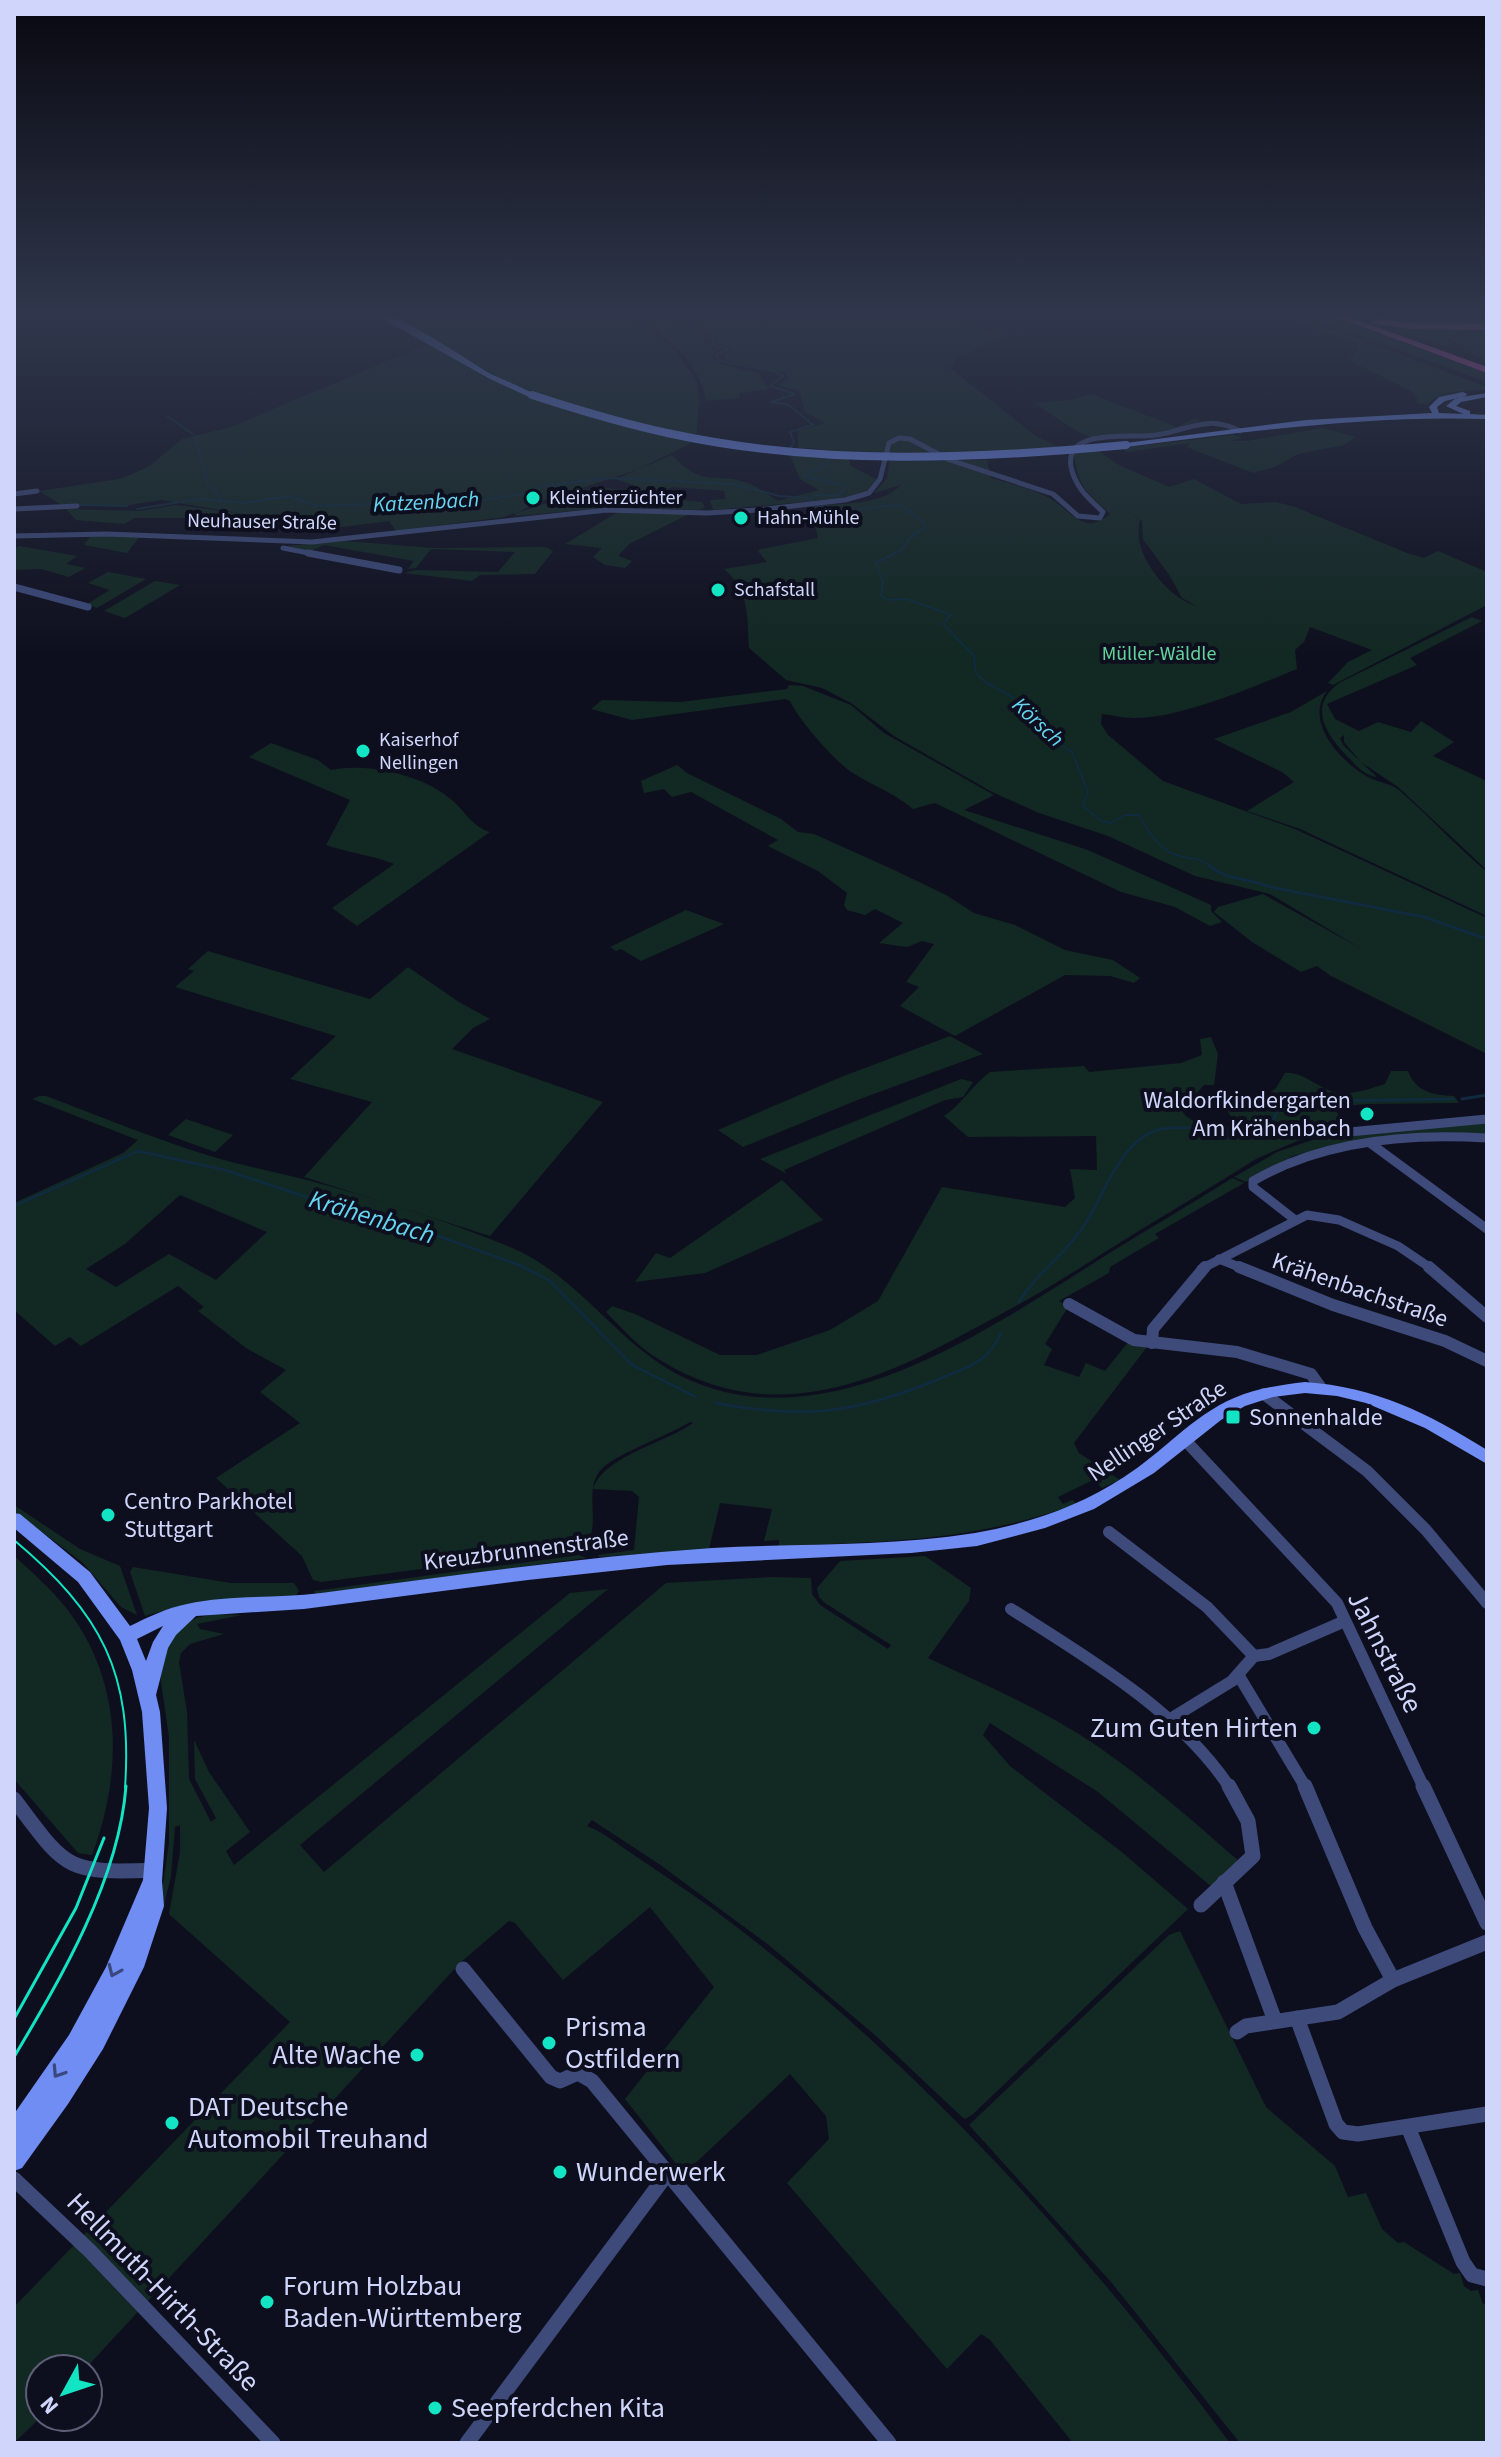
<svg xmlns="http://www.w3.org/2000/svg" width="1501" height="2457" viewBox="0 0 1501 2457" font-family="'Source Sans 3',sans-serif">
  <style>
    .green { fill: #122822; fill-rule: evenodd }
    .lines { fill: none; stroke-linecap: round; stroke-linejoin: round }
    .stream-far1 { stroke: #0f2b3d; stroke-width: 2 }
    .stream { stroke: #0f2b3d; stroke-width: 3 }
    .street-far4 { stroke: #3d4a7a; stroke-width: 5 }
    .street-far3 { stroke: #3d4a7a; stroke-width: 7 }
    .street-far2 { stroke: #3d4a7a; stroke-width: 9 }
    .street-far1 { stroke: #3d4a7a; stroke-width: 12 }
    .street { stroke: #3d4a7a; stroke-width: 15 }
    .secondary { fill: #6f8df3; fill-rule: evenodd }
    .highway { fill: #f155c7; fill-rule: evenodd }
    .tram-far1 { stroke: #13e4c4; stroke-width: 2 }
    .tram { stroke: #13e4c4; stroke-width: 3 }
    .secondary-bridge { stroke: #6f8df3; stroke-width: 8 }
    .oneway { stroke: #3a487e }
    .poi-dot { fill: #13e4c4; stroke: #0e0f1e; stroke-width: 3 }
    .labels { text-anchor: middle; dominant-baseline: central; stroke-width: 8; stroke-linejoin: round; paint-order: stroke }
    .far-poi-label { font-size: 20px; fill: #d0d6fb; stroke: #0e0f1e; text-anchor: start }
    .far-street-label { font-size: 20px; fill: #d0d6fb; stroke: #0e0f1e }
    .far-park-label { font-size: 20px; fill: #62d49b; stroke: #0e0f1e }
    .far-water-label { font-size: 22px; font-style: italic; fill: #66d5f2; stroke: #0e0f1e }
    .poi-label { font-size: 24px; fill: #d0d6fb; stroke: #0e0f1e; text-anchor: start }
    .street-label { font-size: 24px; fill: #d0d6fb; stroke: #0e0f1e }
    .water-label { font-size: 26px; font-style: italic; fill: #66d5f2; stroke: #0e0f1e }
    .near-street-label { font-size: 28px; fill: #d0d6fb; stroke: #0e0f1e }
    .near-poi-label { font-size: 28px; fill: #d0d6fb; stroke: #0e0f1e; text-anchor: start }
  </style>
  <rect width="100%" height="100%" fill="#0e0f1e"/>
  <g class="green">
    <path d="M380,312H624L674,349L685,364L697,382L699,398L697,432L689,444L639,469L536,503L517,513L594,487L637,491L642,488L616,479L672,455C706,491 716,470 750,484C760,488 769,496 778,501L819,490L800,479L790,455L849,459L851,466L876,479L870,490L837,499L713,510L710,500L725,499L724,491L672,487L653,498L702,502L705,507L699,510L612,507L517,516L514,513L504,517L396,531L389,521L334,528L197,518H135L124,524L76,520L66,509L139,511L176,505L244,514L162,500L122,506L60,504L39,491L119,479L135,473L151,465L182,439L231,427L428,344L484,377L562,408L558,401L503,380Z"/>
    <path d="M630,312C659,312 681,320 706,337L703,343L713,348V359L720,364L758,373L769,389L740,393L739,398L706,401C700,360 663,333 630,312Z"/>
    <path d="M669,312H936L1002,336L956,358L950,368L1036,436L1063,449L970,455L831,452L813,448H798V431L825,423L805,412L799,391L779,385L789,379L785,372C764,367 740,368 723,357L733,349L715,342L718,336Z"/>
    <path d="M1274,312H1283L1487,387V390C1467,391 1442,389 1427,404L1416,403L1418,399L1411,391L1349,360L1358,349L1355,342Z"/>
    <path d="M1297,312H1318L1487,373V382Z"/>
    <path d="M1351,312C1399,312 1435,329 1484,313L1487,314V327C1441,326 1395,326 1351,312Z"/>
    <path d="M1383,324L1487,328V330L1460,332L1447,340L1450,348Z"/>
    <path d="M1487,332V361L1463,350L1465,345L1452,341L1463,334Z"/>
    <path d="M1091,394L1177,427L1195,418L1200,421C1177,429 1111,444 1088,436C1069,429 1051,413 1034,403L1071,400Z"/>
    <path d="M1323,428L1356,437L1344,445L1298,454L1275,467L1253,473L1189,448L1187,446L1190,443L1128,452L1120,448L1234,435L1242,438L1229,441H1247Z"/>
    <path d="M1098,451L1119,465L1169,487L1194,479L1241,504L1276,502L1295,507L1407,553L1424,558L1438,551L1487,572L1485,606L1333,685L1328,683L1348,662L1372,650L1310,627L1304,642L1295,650L1297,669C1253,687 1179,719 1133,718C1123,718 1112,715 1102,714L1101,724L1108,735L1163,781L1295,829L1487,918V1054L1331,976L1317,966L1301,972L1252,942L1214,912L1218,907L1263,894L1360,948L1270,894L1195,876L1108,836L1039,813L992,792L894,736L851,703L822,688L786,680L749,648C747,617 750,591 724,569L767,562L757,550L818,538L811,507C840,502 880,507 901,485L874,493L887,478L889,461L987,460L991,478C1009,483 1029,488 1045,496C1069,506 1081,539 1110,514C1086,493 1078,485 1074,453ZM1115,502L1142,521L1143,539L1170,576L1182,598L1196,606C1167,597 1130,552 1140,520Z"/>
    <path d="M618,512L689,514L629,544L618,556L632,561L625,568L605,565L593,557L602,548L565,544Z"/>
    <path d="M91,535L140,536L127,553L84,545Z"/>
    <path d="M345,541L433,548L546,547L553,551L535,574L480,575L472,581L404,573L416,570L498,572L515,552L431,549L416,568L408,569L414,561L324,545L311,551L284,546Z"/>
    <path d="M19,546L77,556L66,564L85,568L69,577L41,569L14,570V549Z"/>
    <path d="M108,572L146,579L97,608L87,604L110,590L88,583Z"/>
    <path d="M155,581L180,585L125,618L104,611Z"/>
    <path d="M1472,617L1482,621L1410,658L1417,665L1327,704L1335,719L1359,731L1378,722L1411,732L1421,721L1454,742L1433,756L1487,781V870L1398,787L1361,762L1344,742V735L1340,738L1343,745L1377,777C1364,776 1355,764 1346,755C1325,733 1308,706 1339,683Z"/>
    <path d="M789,685L803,686L851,705L884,733L994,795L964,810L1088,850L1211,905V911L1222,922L1210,926L1175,907L1121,892L935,803L913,809C891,791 875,787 853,773C836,763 798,719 790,701L785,699L632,720L591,709L602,700L680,702L787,689Z"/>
    <path d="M1327,691C1304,721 1339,760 1366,776C1378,783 1389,782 1400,791C1430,817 1457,847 1487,872V916L1300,829L1247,811L1294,782L1282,772L1214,739L1291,712Z"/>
    <path d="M271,743L318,760L331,770C367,762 424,775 452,800C467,813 470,825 490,832L357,926L332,908L394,864C372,855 349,853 326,845L350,800L249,757Z"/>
    <path d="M677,765L687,773L781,819L798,832L814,834L892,869L946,895L974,913L1015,925L1065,950L1113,960L1140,978L1134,983L1110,976L1065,975L955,1036L900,1006L919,987L906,982L934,944L922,941L907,947L879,943L903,923L875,909L865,915L847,910L844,905L847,893L818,871L768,846L778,840L691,792L672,797L664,789L644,793L641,781Z"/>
    <path d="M686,910L724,924L641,961L621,949L616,951L610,947Z"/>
    <path d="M208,951L370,999L408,967L459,1002L490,1019L473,1028L452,1049L603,1102L490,1236L304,1177L372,1102L290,1079L336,1036L175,987L194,971L188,969Z"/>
    <path d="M950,1036L983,1054L860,1099L743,1147L718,1130L841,1077Z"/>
    <path d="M1211,1037L1218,1054L1214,1085H1204L1181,1110C1194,1128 1217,1127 1237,1127L1223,1103L1264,1097L1276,1088L1285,1073C1301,1071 1317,1087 1334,1092C1352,1096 1368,1089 1385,1084L1391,1071H1408C1416,1092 1433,1095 1454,1096L1459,1103L1367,1104L1334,1107L1347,1131L1297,1141L1256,1159C1198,1196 1138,1230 1080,1268C1042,1292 1004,1313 964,1334C865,1388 765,1425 660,1360C639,1348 623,1329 606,1312L612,1306L635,1314L720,1355H757L830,1330L878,1301L942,1187L1065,1207L1075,1198L1070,1169L1097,1170L1096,1136L968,1137L944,1116C962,1104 972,1085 990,1072L1084,1066L1089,1072L1181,1063L1202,1055L1200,1039Z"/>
    <path d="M961,1079L973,1082L963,1097L945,1100L784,1170L787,1174L760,1159Z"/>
    <path d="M39,1096H46C99,1116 153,1138 207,1155C239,1165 271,1171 303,1179C373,1197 444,1220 510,1247C580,1276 617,1345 683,1377C822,1444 983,1333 1097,1261C1141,1233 1187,1207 1232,1178L1244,1183L1155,1234L1159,1238L1110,1267L1109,1273L1059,1301L1068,1307L1045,1344L1052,1349L1044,1365L1079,1377L1086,1363L1105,1371L1129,1341L1147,1347L1074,1443L1079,1453L1120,1480L1102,1488L1093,1480L1058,1497L1063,1504L1073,1500L1076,1504C977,1541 883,1542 779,1546V1540L764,1541L772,1509L720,1503L709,1549L599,1557L598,1555L634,1550L639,1497L632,1491L593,1489C604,1456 665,1443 693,1423L690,1422C668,1436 611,1455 599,1472C583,1494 604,1530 582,1548L321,1582L313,1580L302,1556L216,1478L300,1423L260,1392L286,1370L246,1348L198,1311L204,1307L178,1286L81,1346L70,1337L55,1346L14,1310V1203L123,1153L138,1140L32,1099ZM180,1195L267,1232L216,1280L169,1254L116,1287L86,1269L125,1244Z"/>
    <path d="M186,1119L233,1135L215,1152L168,1135Z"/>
    <path d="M1487,1121V1135L1336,1145L1293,1156L1246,1182L1234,1177L1277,1152L1312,1140Z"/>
    <path d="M782,1180L823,1220L705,1273L635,1282L656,1253L670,1258Z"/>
    <path d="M14,1505L80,1549L120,1566L137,1615L121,1607L82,1562L14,1511Z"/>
    <path d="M579,1555L586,1558L316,1594L314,1591Z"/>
    <path d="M14,1556C32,1572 52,1590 67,1609C123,1682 123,1772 92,1855L78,1853L14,1779Z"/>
    <path d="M925,1556L971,1588L969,1601L928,1658C970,1678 1014,1697 1055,1720C1123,1758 1181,1811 1240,1862L1212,1887L1098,1792L990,1723L983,1735L1010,1766L1123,1853L1188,1909L972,2115L965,2119L961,2116L876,2036L770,1946L659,1864L592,1820L587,1826C601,1831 615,1842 628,1851C656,1870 685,1889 713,1909C912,2057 1082,2244 1230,2443H1073L990,2340L981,2334L947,2369L787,2183L829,2139L826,2116L790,2074L684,2174L625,2099L714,1987L650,1907L563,1980L515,1923L509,1921L461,1962L85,2369H40L41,2417L14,2443V2307L290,2022L169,1914L180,1852V1825L175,1827L171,1876L163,1909L161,1898L169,1843V1737L160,1675L165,1643L186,1623L196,1618L214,1614L242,1615L197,1624L200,1629L224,1634L190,1644L181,1653L179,1662L187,1712L189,1779L211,1822L216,1818L195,1779L194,1740L209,1772L250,1832L226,1851L234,1865L570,1593L608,1589L300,1845L324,1872L666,1583L771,1577L811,1578L812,1594L820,1605L888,1649L891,1645L825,1603L819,1597L817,1588L840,1561Z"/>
    <path d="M133,1567L231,1583H294L299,1591L296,1596L192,1603L145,1616L130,1572Z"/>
    <path d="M1180,1931L1266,2107L1335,2166L1348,2197L1366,2193L1382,2229L1398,2243L1404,2242L1454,2274L1460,2273L1464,2286L1471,2291L1478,2290L1483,2304L1487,2303V2443H1240L1111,2282L969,2125L1169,1935Z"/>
  </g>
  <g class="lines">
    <g class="stream-far1">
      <path d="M662,312L714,336L712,345L728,349L716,355L719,361L774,371L783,376L770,386L795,394L771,402L789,405L813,425L790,432L794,442L790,449"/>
      <path d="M167,416L193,434"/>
      <path d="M195,436L208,484"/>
      <path d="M828,455L827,465L803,476L843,485L844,491L836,496L815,495L809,500C837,521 869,504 901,505L925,524L924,529L914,534L901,550L876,563L883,583L881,596L887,600L907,599L951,615L943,624L974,656L976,673L985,682L1014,698L1045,735L1072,752L1088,792L1083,806L1101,821L1111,823L1125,815H1139C1147,829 1158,848 1174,854C1187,860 1200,856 1211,867"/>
      <path d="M211,487L220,499"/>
      <path d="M75,505L127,506"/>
      <path d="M137,509L199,499L245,503L289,496L316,506L482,500L523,494L543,486L609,478L733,484L779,496L808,498"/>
    </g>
    <g class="stream">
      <path d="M1209,865C1224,880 1249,878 1270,887L1424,917L1487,939"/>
      <path d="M1462,1099L1487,1095"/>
      <path d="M1248,1134L1272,1123L1280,1105L1307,1097L1328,1101L1453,1099"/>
      <path d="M14,1206L138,1151L225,1170L327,1204L363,1209L519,1265L549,1280L632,1365L696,1397"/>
      <path d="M1019,1302C1036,1273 1065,1255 1083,1227C1105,1196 1119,1138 1162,1129C1186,1124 1213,1132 1236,1134"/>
      <path d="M716,1403C804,1420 857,1413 939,1379C969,1366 987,1364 1001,1333"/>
    </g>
    <g class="street-far4">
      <path d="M14,494L37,491"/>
      <path d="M14,509L77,506"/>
      <path d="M14,536L107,534L312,542L607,510L707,513L758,510L845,500L869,493L880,479L889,443L899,438L910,439L950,460L1053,494L1078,516L1100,518L1103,512C1089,499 1075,487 1071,467C1064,427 1131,439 1156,435C1190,430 1206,414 1240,431"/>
      <path d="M283,548L319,555"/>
    </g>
    <g class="street-far3">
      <path d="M308,553L399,570"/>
      <path d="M14,587L88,607"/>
    </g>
    <g class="street-far2">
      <path d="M1349,1132L1487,1119"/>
      <path d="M1370,1143L1487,1229"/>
      <path d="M1294,1219L1253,1187V1181C1323,1140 1407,1133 1487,1138"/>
      <path d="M1219,1259L1244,1269"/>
      <path d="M1201,1269L1307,1215L1339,1220L1398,1246L1432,1269"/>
    </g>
    <g class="street-far1">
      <path d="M1239,1267L1333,1305L1445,1341L1487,1361"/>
      <path d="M1429,1267L1487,1317"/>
      <path d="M1069,1304L1134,1340L1237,1352L1311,1374L1321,1388"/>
      <path d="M1152,1343L1153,1329L1205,1267"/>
      <path d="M1264,1394L1367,1471L1426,1530L1487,1603"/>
      <path d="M1185,1440L1337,1603L1424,1788"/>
      <path d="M1109,1532L1207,1607L1254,1656"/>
      <path d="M1011,1609C1088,1658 1179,1711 1230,1788"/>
      <path d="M1239,1676L1306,1788"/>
      <path d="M1167,1721L1232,1681L1254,1656L1269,1654L1345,1621"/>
    </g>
    <g class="street">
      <path d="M1305,1786L1365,1928L1393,1980"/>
      <path d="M1423,1786L1487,1923"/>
      <path d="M14,1799C66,1868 64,1874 154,1870"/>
      <path d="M1224,1882L1275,2021"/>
      <path d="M1201,1905L1253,1856L1248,1821L1229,1786"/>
      <path d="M463,1969L551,2077L560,2081L578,2073L592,2081L889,2443"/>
      <path d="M1297,2018L1336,2124L1343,2132L1358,2134L1487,2114"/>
      <path d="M1237,2032L1246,2026L1338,2012L1393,1980L1487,1942"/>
      <path d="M1408,2127L1463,2262L1472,2275L1487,2279"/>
      <path d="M14,2179L90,2251L273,2443"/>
      <path d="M467,2443L667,2174"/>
    </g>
    <g class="secondary">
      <path d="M371,312C400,312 463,358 491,374C506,381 522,387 536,395L529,397L488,378Z"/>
      <path d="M1463,392L1467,394L1466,396L1445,401L1437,407L1439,413L1463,414L1446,406L1456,398L1487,393V397L1461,402L1456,406L1470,411V414L1487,415V419C1365,415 1246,432 1126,447L1122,445L1126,443L1306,420L1432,413L1429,407L1439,397Z"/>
      <path d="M1305,1382C1375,1387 1428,1413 1487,1450V1464L1425,1428L1366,1403L1337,1396L1305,1393L1273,1397L1245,1406L1221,1420L1154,1473L1094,1509L1045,1528L977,1546L911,1553L667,1565L528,1580L304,1609L196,1616L176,1635L168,1648L156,1695L160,1712L167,1808L162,1881L164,1906L144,1967L103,2049L68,2104L22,2168L14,2171V2114L69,2035L106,1967L143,1880L149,1808L142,1712L132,1670L120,1640L78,1582L14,1528V1513L20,1514L90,1572L130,1626C148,1617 167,1608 187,1604C230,1594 277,1599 321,1593C451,1576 581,1557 712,1548C800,1543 888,1547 975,1533C1028,1524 1080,1506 1124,1477C1162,1453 1192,1416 1234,1398C1257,1388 1281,1385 1305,1382ZM163,1626L153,1642L146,1661L137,1639Z"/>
    </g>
    <g class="highway">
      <path d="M1323,312H1335L1487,367V373Z"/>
      <path d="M1375,318L1410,323L1487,324V330L1410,329L1372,323Z"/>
    </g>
    <path class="tram-far1" d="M14,1540C102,1614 133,1673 125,1788"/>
    <g class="tram">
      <path d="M14,2019L76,1908L104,1838"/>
      <path d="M14,2057C61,1978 119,1880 126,1786"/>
    </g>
    <path class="secondary-bridge" d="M532,395C578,410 624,424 672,434C821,466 976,459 1126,445"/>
  </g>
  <defs><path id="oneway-chevron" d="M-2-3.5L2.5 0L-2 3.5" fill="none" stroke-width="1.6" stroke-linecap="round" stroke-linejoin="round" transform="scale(2)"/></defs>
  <g class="oneway">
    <use href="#oneway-chevron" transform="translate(114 1971) rotate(114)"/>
    <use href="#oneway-chevron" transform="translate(58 2072) rotate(123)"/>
  </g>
  <linearGradient id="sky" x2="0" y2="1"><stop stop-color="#080810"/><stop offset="0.48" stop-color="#30374c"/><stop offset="1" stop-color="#30374c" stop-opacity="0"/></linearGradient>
  <rect width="1501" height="656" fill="url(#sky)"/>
  <g class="poi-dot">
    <circle cx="533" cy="498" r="8"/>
    <circle cx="741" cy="518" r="8"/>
    <circle cx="718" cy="590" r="8"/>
    <circle cx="363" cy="751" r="8"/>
    <circle cx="1367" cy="1114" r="8"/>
    <rect x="1225" y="1409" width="16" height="16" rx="4"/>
    <circle cx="108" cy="1515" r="8"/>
    <circle cx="1314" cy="1728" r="8"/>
    <circle cx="549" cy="2043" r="8"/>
    <circle cx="417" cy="2055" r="8"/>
    <circle cx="172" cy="2123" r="8"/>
    <circle cx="560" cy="2172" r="8"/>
    <circle cx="267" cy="2302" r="8"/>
    <circle cx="435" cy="2408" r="8"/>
  </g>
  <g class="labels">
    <g class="far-poi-label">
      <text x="549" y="498">Kleintierzüchter</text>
      <text x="757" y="518">Hahn-Mühle</text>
      <text x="734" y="590">Schafstall</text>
      <text x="379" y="740">Kaiserhof<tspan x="379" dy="23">Nellingen</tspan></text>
    </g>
    <g class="far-street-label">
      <text transform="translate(262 522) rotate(1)">Neuhauser Straße</text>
    </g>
    <g class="far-park-label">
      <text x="1159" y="654">Müller-Wäldle</text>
    </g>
    <g class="far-water-label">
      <text transform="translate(426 502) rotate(-3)">Katzenbach</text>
      <text transform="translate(1038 722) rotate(43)">Körsch</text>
    </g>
    <g class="poi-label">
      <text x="1351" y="1100" text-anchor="end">Waldorfkindergarten<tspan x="1351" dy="28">Am Krähenbach</tspan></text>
      <text x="1249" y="1417">Sonnenhalde</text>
      <text x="124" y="1501">Centro Parkhotel<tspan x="124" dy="28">Stuttgart</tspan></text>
    </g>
    <g class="street-label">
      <text transform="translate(1360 1290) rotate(19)">Krähenbachstraße</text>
      <text transform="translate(1157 1431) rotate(-34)">Nellinger Straße</text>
      <text transform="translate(526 1550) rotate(-7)">Kreuzbrunnenstraße</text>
    </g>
    <g class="water-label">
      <text transform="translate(372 1217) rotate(17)">Krähenbach</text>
    </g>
    <g class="near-street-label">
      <text transform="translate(1385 1652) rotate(63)">Jahnstraße</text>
      <text transform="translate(163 2292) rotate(46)">Hellmuth-Hirth-Straße</text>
    </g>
    <g class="near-poi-label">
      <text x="1298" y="1728" text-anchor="end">Zum Guten Hirten</text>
      <text x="565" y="2027">Prisma<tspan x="565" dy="32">Ostfildern</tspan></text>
      <text x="401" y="2055" text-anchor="end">Alte Wache</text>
      <text x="188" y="2107">DAT Deutsche<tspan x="188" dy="32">Automobil Treuhand</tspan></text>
      <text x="576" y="2172">Wunderwerk</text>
      <text x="283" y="2286">Forum Holzbau<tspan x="283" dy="32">Baden-Württemberg</tspan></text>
      <text x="451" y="2408">Seepferdchen Kita</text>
    </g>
  </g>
  <rect width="1501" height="2457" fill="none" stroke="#d0d6fb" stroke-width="32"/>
  <g transform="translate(64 2393) rotate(230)"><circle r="38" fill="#0e0f1e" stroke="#5c5f76" stroke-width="2"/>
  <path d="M0-6L14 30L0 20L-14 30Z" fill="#13e4c4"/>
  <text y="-12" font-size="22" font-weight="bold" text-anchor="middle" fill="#d0d6fb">N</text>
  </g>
</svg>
